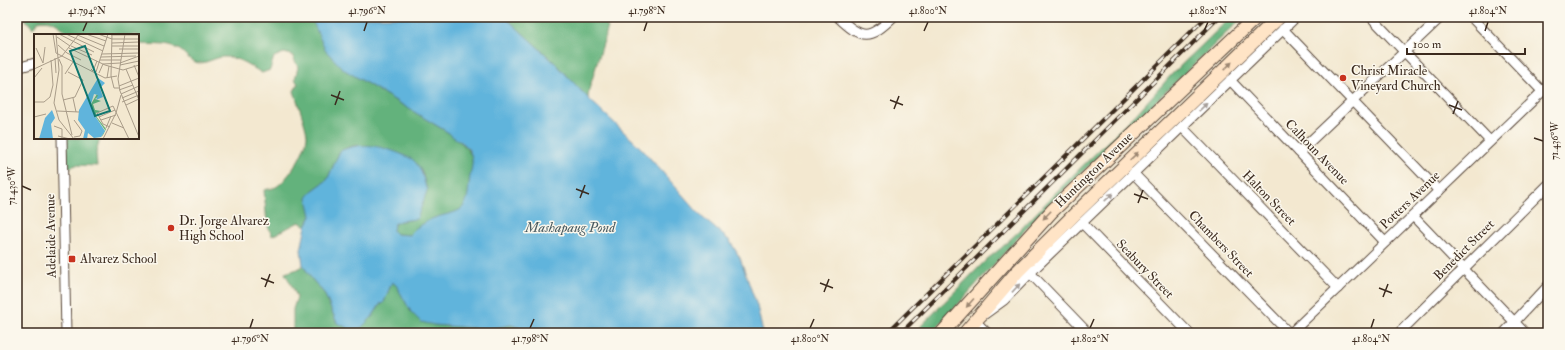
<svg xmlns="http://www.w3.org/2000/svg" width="1565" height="350" viewBox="0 0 1565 350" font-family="'IM FELL Double Pica',serif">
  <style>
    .forest { fill: #64b27c; stroke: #506e4d }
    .water { fill: #60b4dc; stroke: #4e6f7d }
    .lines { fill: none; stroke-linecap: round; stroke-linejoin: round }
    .street-casing { stroke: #574639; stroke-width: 11 }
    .secondary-casing { stroke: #574639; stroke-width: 15 }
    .street { stroke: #fff; stroke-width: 9 }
    .secondary { stroke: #ffe4c6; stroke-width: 13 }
    .rail-casing { stroke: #3b2a1e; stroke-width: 4 }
    .rail { stroke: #fbf7ec; stroke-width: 2.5; stroke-dasharray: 8; stroke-linecap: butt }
    .oneway { fill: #9d8772 }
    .oneway2 { fill: #a79f9a }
    .ticks { fill: none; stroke: #3b2a1e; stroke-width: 1.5 }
    .poi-dot { fill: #c8321e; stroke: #fbf7ec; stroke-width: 1.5 }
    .labels { text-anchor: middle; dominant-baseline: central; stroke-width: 3; stroke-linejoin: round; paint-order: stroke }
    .poi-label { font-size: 13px; fill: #3b2a1e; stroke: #fbf7ec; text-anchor: start }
    .street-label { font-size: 13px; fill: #3b2a1e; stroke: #fbf7ec }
    .water-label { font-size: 14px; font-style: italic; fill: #485a60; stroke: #fbf7ec }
    .inset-road { fill: none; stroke: #a99c89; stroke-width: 1 }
    .view { fill: #0f766e; fill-opacity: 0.15; stroke: #0f766e; stroke-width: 2 }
    .inset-edge { fill: none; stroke: #3b2a1e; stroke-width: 2 }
    .neatline { fill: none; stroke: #3b2a1e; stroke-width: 1.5 }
    .ticks-label { font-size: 10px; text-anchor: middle; fill: #3b2a1e }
  </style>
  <rect width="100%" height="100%" fill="#fbf7ec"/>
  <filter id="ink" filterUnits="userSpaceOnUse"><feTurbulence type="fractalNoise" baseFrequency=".025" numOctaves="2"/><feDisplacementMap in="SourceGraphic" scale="8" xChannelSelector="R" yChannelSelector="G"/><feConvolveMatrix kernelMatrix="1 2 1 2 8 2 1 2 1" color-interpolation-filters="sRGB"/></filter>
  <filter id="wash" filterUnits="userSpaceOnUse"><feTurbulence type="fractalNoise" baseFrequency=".012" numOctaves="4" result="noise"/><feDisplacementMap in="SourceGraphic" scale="16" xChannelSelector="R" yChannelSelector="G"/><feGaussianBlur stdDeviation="0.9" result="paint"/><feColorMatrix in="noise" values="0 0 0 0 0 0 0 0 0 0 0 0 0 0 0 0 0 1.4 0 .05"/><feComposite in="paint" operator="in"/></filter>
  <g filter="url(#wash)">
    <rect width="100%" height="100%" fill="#f3e8d0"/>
    <g class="forest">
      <path d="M21,17H311L343,69L449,133L464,145L472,156L473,165L470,180L469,197L461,210L449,215L434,218L410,235L395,234L393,231L394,224L400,221L416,219L426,187L422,171L358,145L349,147L340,151L327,180L312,191L311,216L306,226L299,222L272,236L267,224L264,190C267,189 272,189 276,187C288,180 307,150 307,135C306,126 297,101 294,91L298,84L295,79L298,67L292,55L284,53L274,57L270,70L262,73C251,67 239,57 225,57C216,56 204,66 195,62C189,60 184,52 178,49C167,43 150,45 138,44V35H67C61,24 50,18 38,21L33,28L24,18Z"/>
      <path d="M505,17H600L608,27L589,90L588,98L556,64Z"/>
      <path d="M1231,17H1243L1043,210L935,330L932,333H914L987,259L1000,249L1019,231L1063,185L1137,113L1172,74Z"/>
      <path d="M63,138H100L96,153L97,166L76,165L63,170Z"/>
      <path d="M303,265L311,278L324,293L337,323L372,317L382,302H384L392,282L396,284L411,312L434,325L489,329L511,325L536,333H293V309L297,297L293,288L285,273L298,269Z"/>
    </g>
    <path class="water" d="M311,17H505L556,64L589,99L641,148L703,218L730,241L740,258L757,306L763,333H536L511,325L489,329L473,328L434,325L421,322L411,312L396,285L392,282L384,302L381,305V303L372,317L361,328L350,329L337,323L324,293L311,278L303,265L301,250L306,226L311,216L307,198L312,191L327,180L340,151C361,141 381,146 401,154C404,156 409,157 412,159C421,166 423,177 426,187L428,188L417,219L400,221L394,224L393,231L396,234L410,235C412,230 416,228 421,225C425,223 430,219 434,218C458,210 467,215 469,184C470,168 478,158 464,144C459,140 453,138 449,133L343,69L325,50Z"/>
  </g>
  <g filter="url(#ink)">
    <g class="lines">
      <defs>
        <g id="street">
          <path d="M838,17C862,40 869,40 893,17"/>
          <path d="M1371,17L1490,141"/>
          <path d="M1471,17L1542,91"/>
          <path d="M1283,29L1439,191"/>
          <path d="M17,68L35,63"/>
          <path d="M1230,80L1385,242"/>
          <path d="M1182,127L1338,288"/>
          <path d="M62,138L66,333"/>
          <path d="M1299,152L1441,17"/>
          <path d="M1133,173L1289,333"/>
          <path d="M1413,216L1525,333"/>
          <path d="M1082,223L1189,333"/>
          <path d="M1030,273L1088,333"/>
          <path d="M987,333L975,321L1004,300L1036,267L1296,17"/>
          <path d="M1291,333L1548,86"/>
          <path d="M1399,333L1548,185"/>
          <path d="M1504,333L1548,286"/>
        </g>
        <g id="secondary">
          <path d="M942,333L1052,211L1256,17"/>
          <path d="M965,333L1017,272L1076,213L1279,17"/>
        </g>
      </defs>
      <use href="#street" class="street-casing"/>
      <use href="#secondary" class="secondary-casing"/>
      <use href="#street" class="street"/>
      <use href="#secondary" class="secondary"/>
      <defs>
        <g id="rail">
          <path d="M887,333L1206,17"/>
          <path d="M901,333L1219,17"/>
        </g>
      </defs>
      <use href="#rail" class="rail-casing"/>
      <use href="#rail" class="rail"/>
    </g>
    <defs><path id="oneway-solid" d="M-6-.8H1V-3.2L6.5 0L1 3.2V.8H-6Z"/></defs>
    <g class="oneway">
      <use href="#oneway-solid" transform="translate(1228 66) rotate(-44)"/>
      <use href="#oneway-solid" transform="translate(1134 156) rotate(-44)"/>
      <use href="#oneway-solid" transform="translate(1047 215) rotate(134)"/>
      <use href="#oneway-solid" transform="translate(970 303) rotate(131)"/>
    </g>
    <g class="oneway2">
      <use href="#oneway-solid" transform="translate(1203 107) rotate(-44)"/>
      <use href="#oneway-solid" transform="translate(1109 197) rotate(-44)"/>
      <use href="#oneway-solid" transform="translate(1016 288) rotate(-47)"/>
    </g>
  </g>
  <path class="ticks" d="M83,31L87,22M364,31L367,22M644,31L647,22M924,31L928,22M1204,31L1208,22M1485,31L1488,22M331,95L344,100M890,100L903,105M335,105L340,91M1449,105L1462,110M894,109L899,96M1453,114L1458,101M1534,138L1543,141M22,186L31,190M576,189L589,194M1134,194L1148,199M580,198L585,185M1138,203L1143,190M261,278L274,283M820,283L833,288M265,287L270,274M1379,288L1392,293M824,292L829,279M1383,297L1388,284M250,328L253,319M530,328L534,319M810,328L814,319M1090,328L1094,319M1371,328L1374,319"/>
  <g class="poi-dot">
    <circle cx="1343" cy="78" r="4"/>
    <circle cx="171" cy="228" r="4"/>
    <rect x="68" y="255" width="8" height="8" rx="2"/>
  </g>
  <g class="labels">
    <g class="poi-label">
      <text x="1351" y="71">Christ Miracle<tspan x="1351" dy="15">Vineyard Church</tspan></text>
      <text x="179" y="221">Dr. Jorge Alvarez<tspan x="179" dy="15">High School</tspan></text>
      <text x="80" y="259">Alvarez School</text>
    </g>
    <g class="street-label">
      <text transform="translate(1317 152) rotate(46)">Calhoun Avenue</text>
      <text transform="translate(1094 170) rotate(-44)">Huntington Avenue</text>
      <text transform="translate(1269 198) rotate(46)">Halton Street</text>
      <text transform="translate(1410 200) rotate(-44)">Potters Avenue</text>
      <text transform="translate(51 236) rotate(-91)">Adelaide Avenue</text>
      <text transform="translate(1221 244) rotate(46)">Chambers Street</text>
      <text transform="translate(1464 250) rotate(-45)">Benedict Street</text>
      <text transform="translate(1145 269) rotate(46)">Seabury Street</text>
    </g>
    <g class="water-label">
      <text x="570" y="227">Mashapaug Pond</text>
    </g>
  </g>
  <g transform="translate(34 34)">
    <rect width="105" height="105" fill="#f3e8d0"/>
    <path d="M63,60L65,62L61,65L67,67L59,70L61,76L67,77L62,79V82L72,95L69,101L67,103L71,96L59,79L57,70Z" fill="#64b27c"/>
    <path d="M64,44L71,49L66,54L69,63L62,66L64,61L60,60L57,70L59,79L71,97L67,103L60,104L54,99L53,105H49L51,96L44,86L45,76ZM18,76L21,84L17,90L19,105H5L11,84Z" fill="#60b4dc"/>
    <path class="inset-road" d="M19,0L22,19L71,44M22,0L25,36L20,69L25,86L40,105M25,0L60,18M32,0L69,17M41,0L70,12M52,0L72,7M64,0L78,5H105M78,0L77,42L80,54H85M91,0L84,45L86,57L105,103M77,1H105M23,3L36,12M78,9L105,8M24,11L33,19L47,26M37,12L58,21M78,12H105M2,14L9,29M35,14L71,31L89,36L105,31M85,15H105M68,20L105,19M67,23L102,22M21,24L22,39M25,25L28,32V60L38,101M66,26H87M9,29L11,13M86,29L105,22M86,31L105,27M100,31L105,43M0,35L28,22L45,0M57,35L59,37L63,27M92,35L105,66M62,38L74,0M65,39L69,30L86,29M31,40L39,28M0,44L8,34M71,44L83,42M73,44L75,32M85,52L105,44M85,56L99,51M87,60L105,52M39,64L42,78M88,64L105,57M29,66L41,63L49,46L34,38M0,68H10L16,63L19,51L17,26M88,68L105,61M92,71L105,65M23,77L45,78M0,83L12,80M65,83L81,76M67,86L82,81M78,89L90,94M20,92L28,95V105M76,93L69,90L63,79L79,72L95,105M72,94L77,82M24,102L36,105M40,103L46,102L48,97L40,86M69,105L82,79L87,61"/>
    <path class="view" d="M51,12L76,77L61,82L36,17Z"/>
    <rect width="105" height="105" class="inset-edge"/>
  </g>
  <rect width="1565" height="350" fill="none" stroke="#fbf7ec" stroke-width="44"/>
  <path d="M1407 48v6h118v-6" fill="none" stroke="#3b2a1e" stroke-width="2"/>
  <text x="1413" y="48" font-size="12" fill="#3b2a1e" stroke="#fbf7ec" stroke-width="3" paint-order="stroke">100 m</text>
  <rect x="22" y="22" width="1521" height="306" class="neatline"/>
  <g class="ticks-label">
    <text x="87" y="14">41.794°N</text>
    <text x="367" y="14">41.796°N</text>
    <text x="647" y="14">41.798°N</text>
    <text x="928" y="14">41.800°N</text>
    <text x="1208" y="14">41.802°N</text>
    <text x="1488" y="14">41.804°N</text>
    <text transform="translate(1554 141) rotate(-90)" y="4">71.436°W</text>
    <text transform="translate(11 186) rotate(-90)" y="4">71.430°W</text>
    <text x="250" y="342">41.796°N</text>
    <text x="530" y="342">41.798°N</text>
    <text x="810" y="342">41.800°N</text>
    <text x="1090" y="342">41.802°N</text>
    <text x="1371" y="342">41.804°N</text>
  </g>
</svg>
